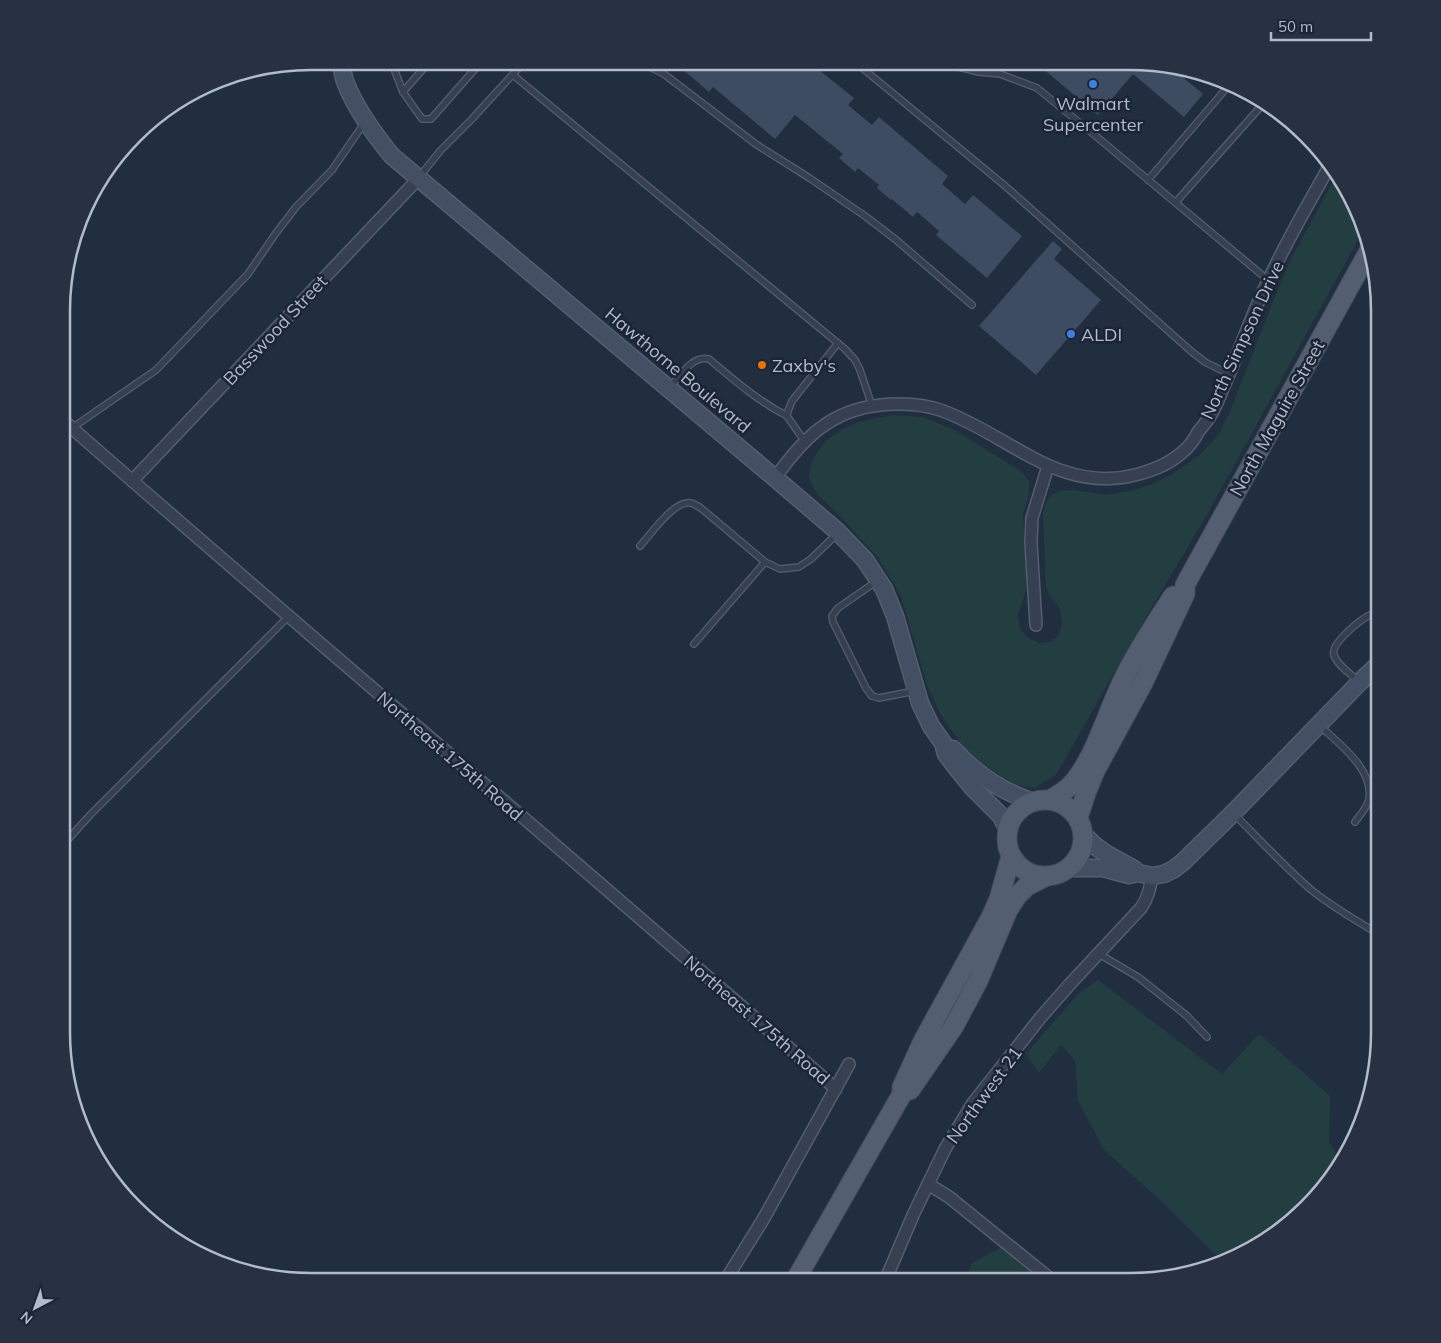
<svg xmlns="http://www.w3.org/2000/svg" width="1441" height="1343" viewBox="0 0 1441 1343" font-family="Mulish,sans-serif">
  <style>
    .green { fill: #233e41 }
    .building { fill: #3d4c60 }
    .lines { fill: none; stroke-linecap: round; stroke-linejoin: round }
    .lane-casing { stroke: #545e6e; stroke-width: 8 }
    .street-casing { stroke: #545e6e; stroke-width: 14 }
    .secondary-casing { stroke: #545e6e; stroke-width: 19 }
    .primary-casing { stroke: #3f4959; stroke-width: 21 }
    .lane { stroke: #364050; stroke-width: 5.5 }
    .street { stroke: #364050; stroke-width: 11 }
    .secondary { stroke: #434f63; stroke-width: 16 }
    .primary { stroke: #535f70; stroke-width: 19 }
    .shop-dot { fill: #3f7fe0; stroke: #1b2535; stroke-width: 2 }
    .food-dot { fill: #e8710a; stroke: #1b2535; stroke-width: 2 }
    .labels { text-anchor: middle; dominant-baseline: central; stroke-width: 5; stroke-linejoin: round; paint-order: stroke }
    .poi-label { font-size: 18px; fill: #b2bbcb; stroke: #1b2535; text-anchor: start }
    .street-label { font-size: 18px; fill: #b2bbcb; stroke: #1b2535 }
    .rim { fill: none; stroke: #b2bbcb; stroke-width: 2.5 }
  </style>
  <rect width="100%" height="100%" fill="#212e40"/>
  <g class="green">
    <path d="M1336,176L1361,215L1364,229L1208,513L1136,634L1056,775C1049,780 1042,782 1035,788L1017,785L985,766L965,748L941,715L927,685L901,596L879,559L842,518L817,494L809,478L811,463L818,451L828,439L841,430L859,422L892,415L922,417L953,429L1021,471L1029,481V494L1023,514L1027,588L1018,614L1020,628L1028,638L1039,643L1051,642L1059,635L1062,623L1060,608L1050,596L1046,587L1043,514L1045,504L1051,495L1060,491L1074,490L1105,495L1129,491L1153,484L1171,475L1200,455L1218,435L1229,414L1276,294L1290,261Z"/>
    <path d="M1098,980L1222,1074L1259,1034L1330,1096L1329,1142L1341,1160L1295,1220L1224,1263L1160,1200L1104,1150L1078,1100L1075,1060L1061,1045L1039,1073L1026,1054L1077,995Z"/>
    <path d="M1004,1246L1044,1281H965L972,1263Z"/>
  </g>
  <g class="building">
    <path d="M673,61L809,62L854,98L848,105L872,125L879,117L948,176L942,184L965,204L973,195L1022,236L987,278L936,235L939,231L917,212L913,217L892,199L891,200L877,188L879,185L858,168L855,172L839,158L843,154L795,115L775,139L713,87L709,92Z"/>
    <path d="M1035,62H1147L1173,69L1203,94L1184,117L1133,74L1098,115Z"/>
    <path d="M1053,241L1062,249L1054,259L1101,300L1036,375L979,326Z"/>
  </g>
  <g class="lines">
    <defs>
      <g id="lane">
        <path d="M391,61L403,92L422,119H431L482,61"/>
        <path d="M638,61L664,74L757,145L808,177L865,216L895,239L972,305"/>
        <path d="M855,62L1004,185L1192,352L1205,362L1229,374"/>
        <path d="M938,62L979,72L1000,74L1037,88L1091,132L1268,280"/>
        <path d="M513,75L845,349L855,360L860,370L872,406"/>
        <path d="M403,92L430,61"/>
        <path d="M419,177L441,150L472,119L525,61"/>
        <path d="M1148,180L1230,84"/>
        <path d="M1176,202L1263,104"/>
        <path d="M670,387C680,376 692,355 709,359C734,380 758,401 787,416"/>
        <path d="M72,428L156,370L248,274L276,233L296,207L332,170L365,122"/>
        <path d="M805,442L787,416L788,411L792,401L838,343"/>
        <path d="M640,546C650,535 675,499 691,503C695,504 699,507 702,509L765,562L780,569L799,567L811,559L837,534"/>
        <path d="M877,581L838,608L832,616L833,622L866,688L872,696L879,698L915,691"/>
        <path d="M694,644L765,562"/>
        <path d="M1358,681C1351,674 1337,665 1334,655C1330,644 1359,621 1368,616C1372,614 1376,613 1379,612"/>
        <path d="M1319,725C1338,743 1374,769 1369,799C1367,808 1360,815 1355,822"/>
        <path d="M1234,814C1259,839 1283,865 1309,888C1330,906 1356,920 1380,935"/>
        <path d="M63,845L90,815L288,617"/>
        <path d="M1099,954L1138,977L1187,1016L1207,1037"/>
      </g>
      <g id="street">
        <path d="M65,422C320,646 581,864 836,1089"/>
        <path d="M775,478C803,439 830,410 881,405C902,403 923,404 943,411C1009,435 1059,494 1135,475C1155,470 1172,463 1187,448C1191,444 1195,438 1198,432C1203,426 1208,420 1212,413C1217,404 1221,394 1225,384C1240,350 1252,313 1269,279C1287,240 1309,203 1330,165"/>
        <path d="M132,481L418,179"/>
        <path d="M1036,625L1031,543L1032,518L1048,466"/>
        <path d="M928,1184L949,1197L1053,1281"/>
        <path d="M725,1281L764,1218L849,1064"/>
        <path d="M885,1281L914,1213L945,1149L973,1103L1041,1017L1070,984L1141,908C1148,898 1150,888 1152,876"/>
      </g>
      <g id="secondary">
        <path d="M341,61C342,69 343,77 346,84C357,111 374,134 392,156L775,478L838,532L865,560L884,589L895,616L920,703L931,726L943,743L946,754L955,766L972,787L1001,816L1008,830"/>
        <path d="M953,749C976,775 1001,791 1033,802"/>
        <path d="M1084,835L1094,845L1105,853L1134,869"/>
        <path d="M1070,868H1103L1129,875L1138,873L1152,876L1164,874L1174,869L1183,862L1233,813L1360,682L1379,664"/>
      </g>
      <g id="primary">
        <path d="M1050,800C1056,796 1063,792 1069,787C1095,761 1107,711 1124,678C1138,649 1156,623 1173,596"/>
        <circle cx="1045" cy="838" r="38"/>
        <path d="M1078,818L1086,793L1095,771L1143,683L1185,594V585L1369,251"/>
        <path d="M910,1090L954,1026L978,981L1008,910L1017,896L1027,886L1045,877"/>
        <path d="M795,1281L902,1094V1087L923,1041L991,917L999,899L1011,856"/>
      </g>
    </defs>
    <use href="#lane" class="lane-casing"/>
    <use href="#street" class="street-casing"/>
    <use href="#secondary" class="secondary-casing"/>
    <use href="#primary" class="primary-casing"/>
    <use href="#lane" class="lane"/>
    <use href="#street" class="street"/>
    <use href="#secondary" class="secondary"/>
    <use href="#primary" class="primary"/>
  </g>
  <g class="shop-dot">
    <circle cx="1093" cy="84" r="5"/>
    <circle cx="1071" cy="334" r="5"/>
  </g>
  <circle class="food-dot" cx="762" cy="365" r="5"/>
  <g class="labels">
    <g class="poi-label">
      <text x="1093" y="103" text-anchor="middle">Walmart<tspan x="1093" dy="21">Supercenter</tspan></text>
      <text x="1081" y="334">ALDI</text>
      <text x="772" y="365">Zaxby's</text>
    </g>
    <g class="street-label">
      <text transform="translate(275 330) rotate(-47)">Basswood Street</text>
      <text transform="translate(1242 340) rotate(-65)">North Simpson Drive</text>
      <text transform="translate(678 370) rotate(40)">Hawthorne Boulevard</text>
      <text transform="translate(1277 418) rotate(-61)">North Maguire Street</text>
      <text transform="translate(450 756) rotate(41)">Northeast 175th Road</text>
      <text transform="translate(757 1020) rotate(41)">Northeast 175th Road</text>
      <text transform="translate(984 1095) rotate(-54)">Northwest 21</text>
    </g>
  </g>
  <path d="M0 0H1441V1343H0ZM311 70H1130A241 241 0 0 1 1371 311V1032A241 241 0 0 1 1130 1273H311A241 241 0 0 1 70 1032V311A241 241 0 0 1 311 70Z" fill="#273141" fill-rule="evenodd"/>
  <path class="rim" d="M311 70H1130A241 241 0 0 1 1371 311V1032A241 241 0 0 1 1130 1273H311A241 241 0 0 1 70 1032V311A241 241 0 0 1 311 70Z"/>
  <g transform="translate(35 1308) rotate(221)" stroke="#1b2535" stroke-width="4" paint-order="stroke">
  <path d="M0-4L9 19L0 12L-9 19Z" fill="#b2bbcb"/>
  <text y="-8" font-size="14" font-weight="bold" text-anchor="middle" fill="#b2bbcb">N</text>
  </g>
  <path d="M1271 32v8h100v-8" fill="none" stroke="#b2bbcb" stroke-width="2.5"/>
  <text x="1278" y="32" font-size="15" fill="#b2bbcb" stroke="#1b2535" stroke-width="4" paint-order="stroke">50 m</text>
</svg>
